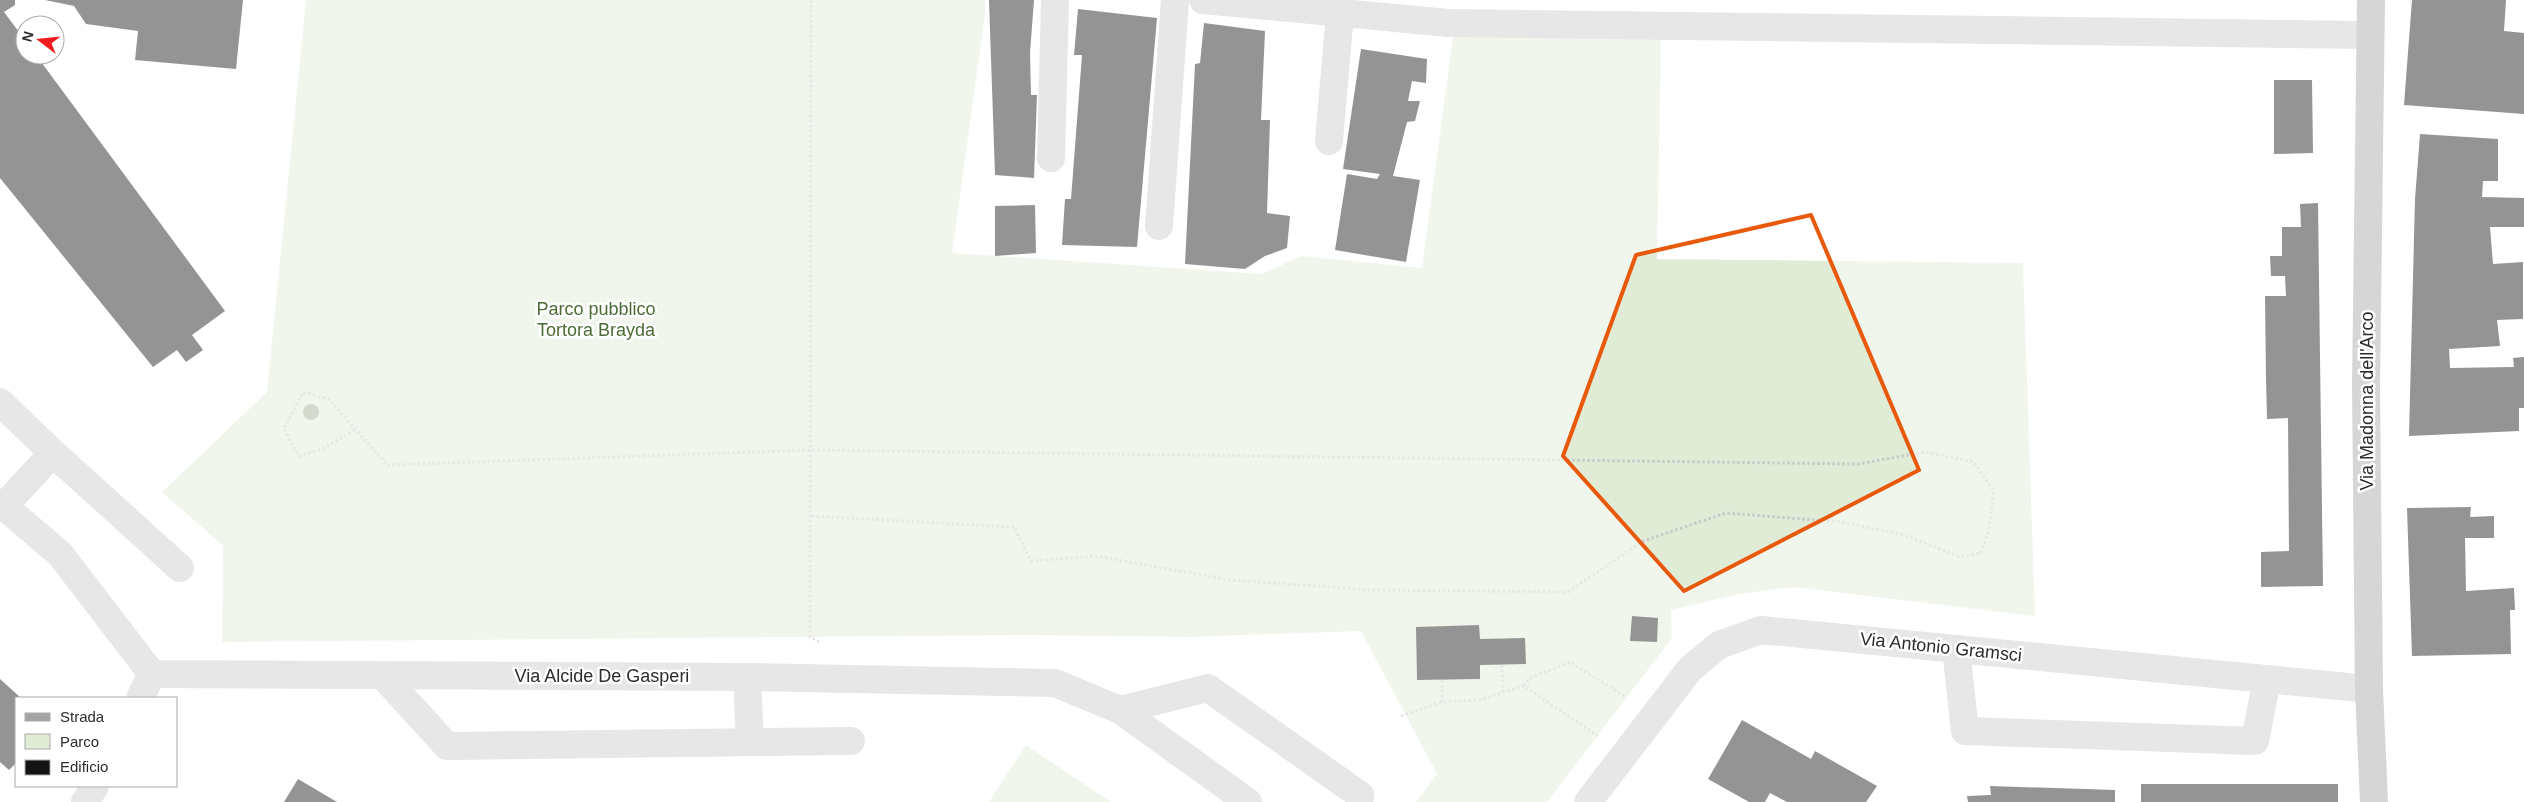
<svg xmlns="http://www.w3.org/2000/svg" width="2524" height="802" viewBox="0 0 2524 802" font-family="Arial,sans-serif">
  <style>
    .green { fill: #e1ecd7 }
    .building { fill: #131313 }
    .lines { fill: none; stroke-linecap: round; stroke-linejoin: round }
    .path { stroke: #c9c9c9; stroke-width: 3; stroke-dasharray: 2.5 2.5; stroke-linecap: butt }
    .minor { stroke: #c9c9c9; stroke-width: 28 }
    .major { stroke: #a4a4a4; stroke-width: 28 }
    .tree { fill: #9dae90 }
    .marked { fill: none; stroke: #e8590c; stroke-width: 4; stroke-linejoin: round }
    .labels { text-anchor: middle; dominant-baseline: central; stroke-width: 5; stroke-linejoin: round; paint-order: stroke }
    .park-label { font-size: 18px; fill: #4c6c36; stroke: #fff }
    .street-label { font-size: 18px; fill: #2c2c2c; stroke: #fff }
  </style>
  <rect width="100%" height="100%" fill="#fff"/>
  <g class="green">
    <path d="M306,0H985V14L952,253L1262,274L1301,256L1422,268L1453,37H1661L1657,259L2023,263L2035,616L1793,587L1740,594L1671,610L1672,638L1547,802H1416L1437,774L1361,631L1189,637L1029,635L222,642L223,546L162,492L267,392Z"/>
    <path d="M1026,745L1111,802H989Z"/>
  </g>
  <g class="building">
    <path d="M0,0H15V5L4,12L25,40V55H36L225,311L192,335L203,350L186,362L177,350L153,367L0,178Z"/>
    <path d="M45,0H243L236,69L135,60L138,31L86,24L74,6Z"/>
    <path d="M989,0H1034L1030,53L1031,95H1037L1034,178L995,175Z"/>
    <path d="M2412,0H2506L2504,31L2524,33V114L2404,105Z"/>
    <path d="M1078,9L1157,18L1137,247L1062,245L1065,199H1071L1082,55H1074Z"/>
    <path d="M1204,23L1265,31L1261,120H1270L1267,213L1290,216L1287,248L1265,256L1245,269L1185,264L1195,64L1200,63Z"/>
    <path d="M1361,49L1427,59L1426,83L1412,81L1408,101H1420L1415,121L1407,122L1393,176L1420,180L1406,262L1335,250L1347,174L1377,179L1380,174L1343,169Z"/>
    <path d="M2274,80H2312L2313,153L2274,154Z"/>
    <path d="M2420,134L2498,139V181H2483L2482,197L2524,198V227H2490L2493,264L2523,262V319L2497,320L2500,346L2449,349L2450,368L2514,367L2513,358L2524,357V408H2519V431L2409,436L2415,199Z"/>
    <path d="M2318,203L2323,586L2261,587V552L2289,551L2288,418L2267,419L2266,379L2265,296H2286L2285,276H2271L2270,256H2282V227H2301L2300,204Z"/>
    <path d="M1035,205L1036,253L995,256V206Z"/>
    <path d="M2471,507L2470,517L2494,516V538H2465L2466,591L2514,588L2515,610H2510L2511,654L2412,656L2407,508Z"/>
    <path d="M1632,616L1658,618L1657,642L1630,641Z"/>
    <path d="M1479,625L1480,639L1525,638L1526,664L1480,665V679L1417,680L1416,627Z"/>
    <path d="M0,679L21,698H16V763L9,770L0,762Z"/>
    <path d="M1742,720L1811,759L1815,751L1877,786L1866,802H1787L1770,793L1765,802H1749L1708,779Z"/>
    <path d="M298,779L337,802H284Z"/>
    <rect x="2141" y="784" width="197" height="18"/>
    <path d="M1990,786L2115,790V802H1968L1967,796L1991,795Z"/>
  </g>
  <g class="lines">
    <g class="path">
      <path d="M811,0L810,637L821,643"/>
      <path d="M355,430L322,449L299,456L284,429L303,392L329,399L387,465L810,450L1858,464L1925,452L1974,462L1994,491L1989,529L1981,553L1960,557L1904,535L1841,522L1726,513L1643,541L1568,592L1373,590L1230,580L1096,556L1031,561L1014,527L810,516"/>
      <path d="M1502,665L1503,693"/>
      <path d="M1442,680V702"/>
      <path d="M1524,686L1530,678L1570,662L1626,697"/>
      <path d="M1401,716L1442,702L1479,700L1524,686L1598,736"/>
    </g>
    <g class="minor">
      <path d="M1203,0L1449,23L2370,35"/>
      <path d="M1329,141L1340,13"/>
      <path d="M1051,158L1055,0"/>
      <path d="M1159,226L1175,0"/>
      <path d="M0,402L53,453L4,506L0,508"/>
      <path d="M53,453L180,568"/>
      <path d="M0,503L60,554L152,674L747,677L1055,683L1120,710L1248,802"/>
      <path d="M1956,649L1965,731L2255,741L2267,679"/>
      <path d="M383,676L447,746L851,741"/>
      <path d="M747,677L750,742"/>
      <path d="M140,698L152,674"/>
      <path d="M1120,710L1208,688L1360,795L1359,802"/>
      <path d="M85,802L95,786"/>
      <path d="M1588,802L1690,669L1719,645L1761,630L2369,689"/>
    </g>
    <path class="major" d="M2371,0L2366,386L2369,689L2374,802"/>
  </g>
  <circle class="tree" cx="311" cy="412" r="8"/>
  <path d="M0 0H2524V802H0ZM1811,215L1919,470L1684,591L1563,456L1636,255Z" fill="#fff" fill-opacity=".55" fill-rule="evenodd"/>
  <path class="marked" d="M1811,215L1919,470L1684,591L1563,456L1636,255Z"/>
  <g class="labels">
    <g class="park-label">
      <text x="596" y="309">Parco pubblico<tspan x="596" dy="21">Tortora Brayda</tspan></text>
    </g>
    <g class="street-label">
      <text transform="translate(2367 401) rotate(-90)">Via Madonna dell'Arco</text>
      <text transform="translate(1941 647) rotate(6)">Via Antonio Gramsci</text>
      <text x="602" y="676">Via Alcide De Gasperi</text>
    </g>
  </g>
  <rect x="15" y="697" width="162" height="90" fill="#ffffff" stroke="#ababab"/>
  <rect x="25" y="713" width="25" height="8" fill="#a4a4a4" stroke="#ababab"/>
  <text x="60" y="722" font-size="15" fill="#2c2c2c">Strada</text>
  <rect x="25" y="734" width="25" height="15" fill="#e1ecd7" stroke="#ababab"/>
  <text x="60" y="747" font-size="15" fill="#2c2c2c">Parco</text>
  <rect x="25" y="760" width="25" height="15" fill="#131313" stroke="#ababab"/>
  <text x="60" y="772" font-size="15" fill="#2c2c2c">Edificio</text>
  <g transform="translate(40 40) rotate(286)"><circle r="24" fill="#ffffff" stroke="#ababab"/>
  <path d="M0-4L9 19L0 12L-9 19Z" fill="#f61b1f"/>
  <text y="-8" font-size="14" font-weight="bold" text-anchor="middle" fill="#2c2c2c">N</text>
  </g>
</svg>
